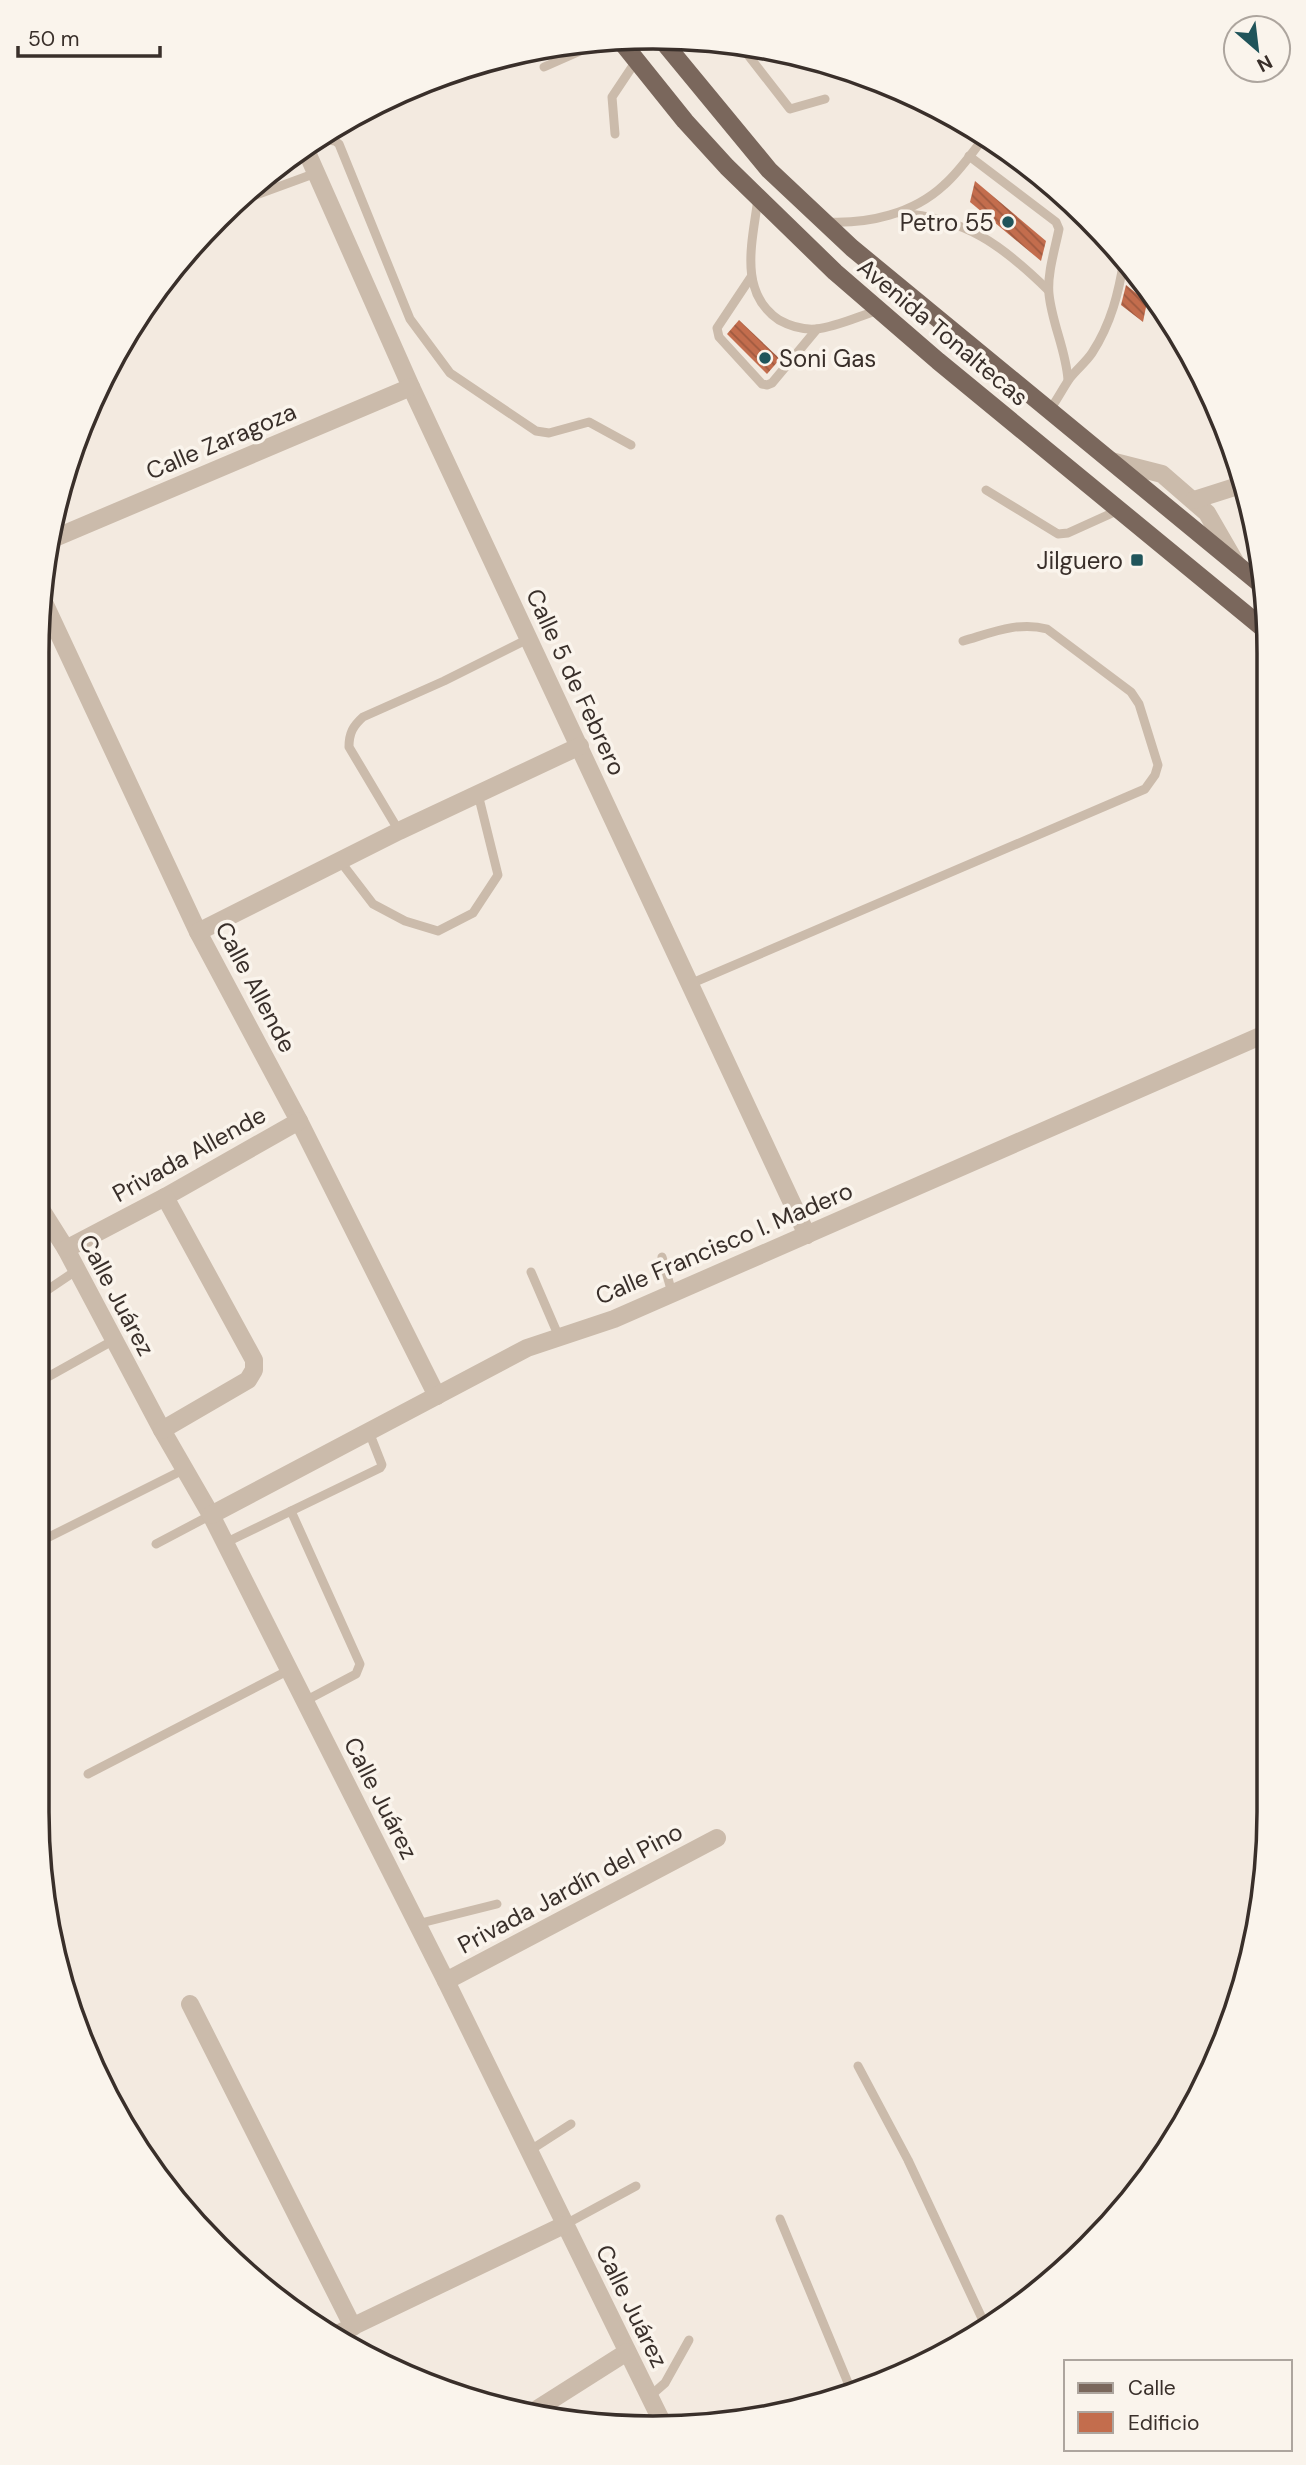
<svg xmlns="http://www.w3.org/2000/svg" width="1306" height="2465" viewBox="0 0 1306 2465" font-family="'DM Sans',sans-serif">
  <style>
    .building { fill: url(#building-back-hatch) }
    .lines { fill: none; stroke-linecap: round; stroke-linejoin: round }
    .lane { stroke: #cbbbab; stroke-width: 9 }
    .street { stroke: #cbbbab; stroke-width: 18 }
    .primary { stroke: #7a675c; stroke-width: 18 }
    .poi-dot { fill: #20545a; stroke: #faf4ec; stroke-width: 2.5 }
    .labels { text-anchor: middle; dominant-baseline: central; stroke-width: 7; stroke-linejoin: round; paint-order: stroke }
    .poi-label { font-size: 24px; fill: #392f2a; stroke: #faf4ec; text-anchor: end }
    .street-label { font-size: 24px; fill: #392f2a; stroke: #faf4ec }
    .rim { fill: none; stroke: #392f2a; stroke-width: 3.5 }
  </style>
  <defs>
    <pattern id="building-back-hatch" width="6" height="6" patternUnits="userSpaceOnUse" patternTransform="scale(1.75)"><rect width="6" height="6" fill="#c36d4d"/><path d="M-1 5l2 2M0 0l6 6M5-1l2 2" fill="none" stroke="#9f5a40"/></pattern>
  </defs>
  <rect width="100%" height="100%" fill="#f3eae0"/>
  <g class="building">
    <path d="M975,181L1046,241L1041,261L970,202Z"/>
    <path d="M1126,285L1147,302L1143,322L1121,305Z"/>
    <path d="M739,320L780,359L767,374L727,334Z"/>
  </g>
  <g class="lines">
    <g class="lane">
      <path d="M741,46L790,109L825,99"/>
      <path d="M544,67L603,41"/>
      <path d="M615,134L612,97L636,61"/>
      <path d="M306,151L329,140L335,141L339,144L410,319L450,373L536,431L549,433L589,422L631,445"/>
      <path d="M969,156L1056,222L1059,229C1055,249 1047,274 1049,294C1052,324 1066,350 1068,380"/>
      <path d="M758,198C753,240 737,292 779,320C790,326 803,330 816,329C837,327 859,316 879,310"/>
      <path d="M234,203L316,173"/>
      <path d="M899,213C966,218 1002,245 1048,290"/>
      <path d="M827,222C868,224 913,214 944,185C959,172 971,154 983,139"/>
      <path d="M751,277L717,328L719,337L762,384L767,385L772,383L817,329"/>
      <path d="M1049,411C1057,400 1063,388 1070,378C1077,369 1086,362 1092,353C1111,324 1119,292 1124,259"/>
      <path d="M986,490L1058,534L1068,533L1119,510"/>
      <path d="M399,831L349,747C349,733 353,726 363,717L444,681L528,639"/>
      <path d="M340,861L373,904L405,921L438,931L473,913L498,875L478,794"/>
      <path d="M690,984L1145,789L1155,775L1158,765L1139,704L1131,692L1047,629C1018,621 991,633 963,641"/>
      <path d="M662,1257L672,1293"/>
      <path d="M531,1272L559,1337"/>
      <path d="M37,1297L77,1270"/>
      <path d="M37,1383L114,1340"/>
      <path d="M291,1511L380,1468L382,1465L369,1432"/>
      <path d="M37,1543L185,1469"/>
      <path d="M225,1543L291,1511L360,1664L356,1674L305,1701"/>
      <path d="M156,1544L211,1515"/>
      <path d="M88,1774L289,1670"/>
      <path d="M417,1924L497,1904"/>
      <path d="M858,2066L908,2160L987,2329"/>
      <path d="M529,2151L571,2124"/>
      <path d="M780,2219L851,2390"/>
      <path d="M564,2225L636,2186"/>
      <path d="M649,2397L665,2383L689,2340"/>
    </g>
    <g class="street">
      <path d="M305,148L411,387L807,1235"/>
      <path d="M1111,461L1162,474L1207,513L1237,565"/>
      <path d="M1194,500L1241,485"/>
      <path d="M50,540L411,387"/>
      <path d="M41,596L198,932L299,1121L437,1396"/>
      <path d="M198,932L399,831L580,746"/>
      <path d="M37,1203L66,1249L162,1430L211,1515L446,1981L663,2424"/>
      <path d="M66,1249L165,1197L299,1121"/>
      <path d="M162,1430L248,1380L254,1370V1360L165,1197"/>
      <path d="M211,1515L527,1348L614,1319L1265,1034"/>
      <path d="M446,1981L717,1838"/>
      <path d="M190,2004L353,2327"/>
      <path d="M335,2335L564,2225"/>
      <path d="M534,2411L627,2352"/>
    </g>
    <g class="primary">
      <path d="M661,39L769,170L852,248L1264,587"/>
      <path d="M620,40L685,121L727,167L835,272L938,361L1264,629"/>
    </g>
  </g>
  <g class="poi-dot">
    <circle cx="1008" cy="222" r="7"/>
    <circle cx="765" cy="358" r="7"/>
    <rect x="1130" y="553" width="14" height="14" rx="3.5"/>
  </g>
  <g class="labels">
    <g class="poi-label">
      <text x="994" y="222">Petro 55</text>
      <text x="779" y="358" text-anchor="start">Soni Gas</text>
      <text x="1123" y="560">Jilguero</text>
    </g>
    <g class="street-label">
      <text transform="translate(943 332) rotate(40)">Avenida Tonaltecas</text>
      <text transform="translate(221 441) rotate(-23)">Calle Zaragoza</text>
      <text transform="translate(576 682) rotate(65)">Calle 5 de Febrero</text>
      <text transform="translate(256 987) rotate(62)">Calle Allende</text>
      <text transform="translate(189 1154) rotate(-29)">Privada Allende</text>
      <text transform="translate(724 1243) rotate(-23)">Calle Francisco I. Madero</text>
      <text transform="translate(117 1295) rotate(62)">Calle Juárez</text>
      <text transform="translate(381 1798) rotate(63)">Calle Juárez</text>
      <text transform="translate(570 1888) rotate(-28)">Privada Jardín del Pino</text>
      <text transform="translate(632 2306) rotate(64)">Calle Juárez</text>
    </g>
  </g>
  <path d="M0 0H1306V2465H0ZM653 49H653A604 604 0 0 1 1257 653V1812A604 604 0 0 1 653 2416H653A604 604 0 0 1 49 1812V653A604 604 0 0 1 653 49Z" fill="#faf4ec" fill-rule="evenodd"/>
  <path class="rim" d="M653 49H653A604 604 0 0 1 1257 653V1812A604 604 0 0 1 653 2416H653A604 604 0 0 1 49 1812V653A604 604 0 0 1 653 49Z"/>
  <rect x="1064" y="2360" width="228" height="91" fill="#faf4ec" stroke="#ada59e" stroke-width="2"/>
  <rect x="1078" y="2383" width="35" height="10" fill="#7a675c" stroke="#ada59e" stroke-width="2"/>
  <text x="1128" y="2395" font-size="21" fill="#392f2a">Calle</text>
  <rect x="1078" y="2412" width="35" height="21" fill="#c36d4d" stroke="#ada59e" stroke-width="2"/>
  <text x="1128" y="2430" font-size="21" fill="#392f2a">Edificio</text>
  <g transform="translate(1257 49) rotate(152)"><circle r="33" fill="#faf4ec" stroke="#ada59e" stroke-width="2"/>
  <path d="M0-5L12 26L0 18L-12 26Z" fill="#20545a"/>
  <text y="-10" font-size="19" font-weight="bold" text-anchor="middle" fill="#392f2a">N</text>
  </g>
  <path d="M18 46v10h142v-10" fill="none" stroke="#392f2a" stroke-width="3.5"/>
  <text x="28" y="46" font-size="21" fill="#392f2a" stroke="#faf4ec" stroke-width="5" paint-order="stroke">50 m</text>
</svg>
